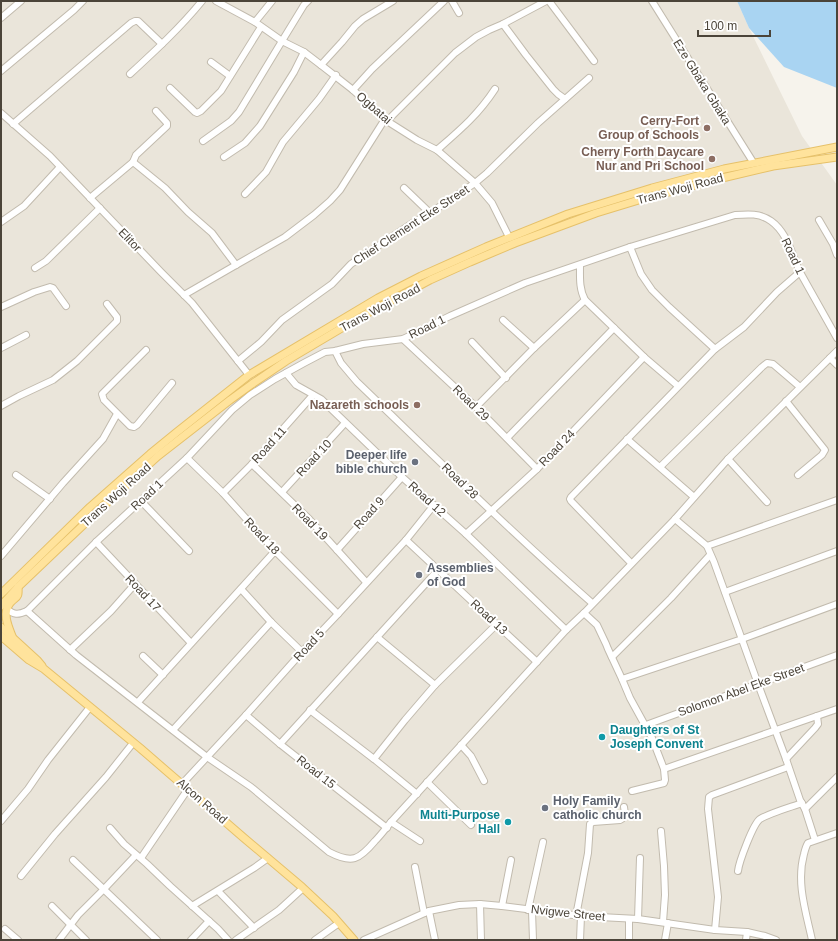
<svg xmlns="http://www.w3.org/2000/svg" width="838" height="941" viewBox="0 0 838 941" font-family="Helvetica,sans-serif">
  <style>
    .residential { fill: #eae5da }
    .water { fill: #a9d4f2 }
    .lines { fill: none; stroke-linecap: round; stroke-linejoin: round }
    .minor-casing { stroke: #c2bbae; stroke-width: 8 }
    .major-casing { stroke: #e6c16a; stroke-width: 9 }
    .minor { stroke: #fff; stroke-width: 6 }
    .major { stroke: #ffe39c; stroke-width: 7 }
    .education-dot { fill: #8d6e63; stroke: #fff; stroke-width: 1.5 }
    .worship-dot { fill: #6b7280; stroke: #fff; stroke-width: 1.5 }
    .culture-dot { fill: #0f9aa8; stroke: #fff; stroke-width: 1.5 }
    .labels { text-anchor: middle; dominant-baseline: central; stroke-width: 4; stroke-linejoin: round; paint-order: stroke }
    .street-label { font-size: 12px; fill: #4b4439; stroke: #fff }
    .education-label { font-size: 12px; font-weight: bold; fill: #785e54; stroke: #fff; text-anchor: end }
    .worship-label { font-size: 12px; font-weight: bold; fill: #5b616d; stroke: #fff; text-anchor: start }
    .culture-label { font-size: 12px; font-weight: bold; fill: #0d838f; stroke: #fff; text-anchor: start }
  </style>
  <rect width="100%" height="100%" fill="#f6f3ec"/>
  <path class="residential" d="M1,1H737L749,28L802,136L837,185V940H1Z"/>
  <path class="water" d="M737,1H837V88L784,67L749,28Z"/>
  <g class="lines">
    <defs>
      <g id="minor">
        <path d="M216,1L255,22L282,41L304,52L321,65L353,90L387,121L417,140L437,150L475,183L492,203L509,237"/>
        <path d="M452,1L459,13"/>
        <path d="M549,1L594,61"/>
        <path d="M652,1L753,162"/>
        <path d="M1,18L21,1"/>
        <path d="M255,22L272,1"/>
        <path d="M503,24L526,55L553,89L558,94L565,99"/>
        <path d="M211,62L230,76"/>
        <path d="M321,65L342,42L355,26L363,19L393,1"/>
        <path d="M1,71L74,10L83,1"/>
        <path d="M130,74C155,51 180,28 202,1"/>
        <path d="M170,88L195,112L197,113L201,111L221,91L261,27"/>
        <path d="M353,90L372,69L444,1"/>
        <path d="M1,113L50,156L161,272L192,303L249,375"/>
        <path d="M387,121L455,53L476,37L489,30L503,24L546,1"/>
        <path d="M13,124L131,23L135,21H138L162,44"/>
        <path d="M203,141L231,121L239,112L282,41L304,5L308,1"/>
        <path d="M437,150C460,130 478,115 495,89"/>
        <path d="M224,157L245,143L260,126L294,72L304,52"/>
        <path d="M133,162L165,188L188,212L212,233L236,265"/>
        <path d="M404,188L430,213"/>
        <path d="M245,194L266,172L283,142L319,99L336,75"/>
        <path d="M90,198L133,162L136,155L167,126V123L156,111"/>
        <path d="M819,220L833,244L837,255"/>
        <path d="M1,222L24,206L60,167"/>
        <path d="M630,247L641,274L652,290L669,307L715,349"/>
        <path d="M580,265C580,277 579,289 585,300L644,357L678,386"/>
        <path d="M35,268L46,261L100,208"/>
        <path d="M184,295L236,265L285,237L314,215L330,201L340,190L385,119"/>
        <path d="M1,307L34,292L50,287L53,288L66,306"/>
        <path d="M503,320L534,348"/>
        <path d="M403,339L476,407L537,469"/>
        <path d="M472,342L506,378"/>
        <path d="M1,348L26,335"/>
        <path d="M146,350L102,394L104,400L130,426L134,427L137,425L172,383"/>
        <path d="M335,351L341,363L357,382C435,457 511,532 592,603"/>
        <path d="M830,358L837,365"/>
        <path d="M238,361L261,342L282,320L332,284L351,264L411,224L430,213L475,183L487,173L538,123L589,78"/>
        <path d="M286,373L296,385L321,399L402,477L466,534L566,630"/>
        <path d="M786,401L825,450L822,455L798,475"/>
        <path d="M1,406L19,396L53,380L77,361L117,321V317L107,304"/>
        <path d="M476,407L534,348L585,300"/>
        <path d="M507,438L614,328"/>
        <path d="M627,439L694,497"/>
        <path d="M187,458L223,493L275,551L338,614"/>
        <path d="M728,459L767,502"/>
        <path d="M252,464L309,519L366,582"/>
        <path d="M660,467L762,367L767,363L773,364L800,387"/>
        <path d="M16,475L50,499"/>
        <path d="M282,492L345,423"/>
        <path d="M223,493L252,464L313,395"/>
        <path d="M141,501L189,551"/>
        <path d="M675,519L707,546L714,562L758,684L786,759L800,800L805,809L815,840"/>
        <path d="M466,534L537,469L644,357"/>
        <path d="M406,540L537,662"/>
        <path d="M96,542L191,643"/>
        <path d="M707,546L837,500"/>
        <path d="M337,550L402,477"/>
        <path d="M1,556L63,483L103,439L117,414"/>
        <path d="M631,563L571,501L570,499L571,497L715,349L744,327L777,292L800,272"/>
        <path d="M241,589L271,622L302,652"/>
        <path d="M725,592L837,551"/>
        <path d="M7,609C14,615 18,615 27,611L96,542L187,458L232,410L250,395L275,379L304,363L325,352L335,351L363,344L403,339L450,316L525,283L630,247L735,215C748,214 760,213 771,221C788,233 792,256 801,274C813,295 825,317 837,338"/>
        <path d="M27,611L76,655L207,757L251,787L329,852C352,864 359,860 375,841C381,835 386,828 391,822L566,630L584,613L675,519L728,459L837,351"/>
        <path d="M584,613L597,625L606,644L608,649L622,679L630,698L652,738L664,769L665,780L664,783L632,791"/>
        <path d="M377,637L435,685"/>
        <path d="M70,650L111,611L135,584"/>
        <path d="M143,656L163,675"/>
        <path d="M612,657L671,598L710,555"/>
        <path d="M622,679L742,639L837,604"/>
        <path d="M138,702L275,551"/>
        <path d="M310,710L374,759L417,794"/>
        <path d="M246,715L280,744L387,828"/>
        <path d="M646,725L837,655"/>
        <path d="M173,730L271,622"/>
        <path d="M280,744L438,570"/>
        <path d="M461,745L471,756L484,781"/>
        <path d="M374,759L405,720L435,685L497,624"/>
        <path d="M786,759L815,728L818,724L817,716"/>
        <path d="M664,769L837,709"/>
        <path d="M427,782L471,825"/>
        <path d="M182,784L246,715L302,652L338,614L406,540L434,505"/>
        <path d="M805,809L837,777"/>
        <path d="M1,821L28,789L48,760L90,707"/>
        <path d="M391,822L420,841"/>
        <path d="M110,828L124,844L147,864L170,886L218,929L228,940"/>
        <path d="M661,831L664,866L665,895L663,922"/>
        <path d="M141,858L188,789"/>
        <path d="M73,860L157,940"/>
        <path d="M415,867L424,913"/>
        <path d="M738,871C739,862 753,824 760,819C770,813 791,807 802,803"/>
        <path d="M21,876L55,834L106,777L133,743"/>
        <path d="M218,891L254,928"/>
        <path d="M480,904L481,940"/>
        <path d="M52,906L86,940"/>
        <path d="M192,906L254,868L268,858"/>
        <path d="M502,906L511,860"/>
        <path d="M528,910L543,842"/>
        <path d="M429,911L435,940"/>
        <path d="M532,911L533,940"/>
        <path d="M576,916L588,853L590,824L593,822L620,820C626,817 625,812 624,807"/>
        <path d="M638,919L640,858"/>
        <path d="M5,929L18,940"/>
        <path d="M715,930L718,897L708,809L709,797L712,795L788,767"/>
        <path d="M59,940L78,915L104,889L136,855"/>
        <path d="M191,940L209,921"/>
        <path d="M236,940L279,910L303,888"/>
        <path d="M315,940L339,923"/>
        <path d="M364,940L429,911L459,905L480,904L502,906L581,916L638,919L715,930L747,932L765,936L776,940"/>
        <path d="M580,940L581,916"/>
        <path d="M629,940V919"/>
        <path d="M665,940L668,923"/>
        <path d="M746,940L747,932"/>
        <path d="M812,940C806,912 796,883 804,854C805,850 806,846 808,843L837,833"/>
      </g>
      <g id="major">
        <path d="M1,594L90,507L150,454L177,432L249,375L378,298L421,276L486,247L568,214L652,188L724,169L837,147"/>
        <path d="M1,606L18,587L60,547L116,494L158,456L230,400L252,384L286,361L362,316L430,280L470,262L515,243L596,213L642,199L722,178L773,166L837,157"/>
        <path d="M1,627L37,660L42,666"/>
        <path d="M1,636L29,660L44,669L140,748L244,838L302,887L333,916L354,940"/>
        <path d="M12,636C8,626 2,613 10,603C16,596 19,599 18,587"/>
      </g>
    </defs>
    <use href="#minor" class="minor-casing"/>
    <use href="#major" class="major-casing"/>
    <use href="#minor" class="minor"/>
    <use href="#major" class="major"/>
  </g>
  <g class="education-dot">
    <circle cx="707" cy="128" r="4"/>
    <circle cx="712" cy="159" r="4"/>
    <circle cx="417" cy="405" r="4"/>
  </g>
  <g class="worship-dot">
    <circle cx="415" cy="462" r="4"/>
    <circle cx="419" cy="575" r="4"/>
    <circle cx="545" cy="808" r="4"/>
  </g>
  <g class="culture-dot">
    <circle cx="602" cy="737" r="4"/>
    <circle cx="508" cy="822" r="4"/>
  </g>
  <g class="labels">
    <g class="street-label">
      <text transform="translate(702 82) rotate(58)">Eze Gbaka Gbaka</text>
      <text transform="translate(374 108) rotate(41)">Ogbatai</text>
      <text transform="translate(680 189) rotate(-15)">Trans Woji Road</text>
      <text transform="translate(411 225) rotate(-33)">Chief Clement Eke Street</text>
      <text transform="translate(130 240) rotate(46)">Elitor</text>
      <text transform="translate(793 256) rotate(65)">Road 1</text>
      <text transform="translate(380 308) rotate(-28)">Trans Woji Road</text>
      <text transform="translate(427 327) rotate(-26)">Road 1</text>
      <text transform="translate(471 403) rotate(44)">Road 29</text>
      <text transform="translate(269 445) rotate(-48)">Road 11</text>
      <text transform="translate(557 448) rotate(-46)">Road 24</text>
      <text transform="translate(314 458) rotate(-47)">Road 10</text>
      <text transform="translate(460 481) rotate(44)">Road 28</text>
      <text transform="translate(116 495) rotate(-42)">Trans Woji Road</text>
      <text transform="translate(147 495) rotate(-43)">Road 1</text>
      <text transform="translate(427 499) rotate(42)">Road 12</text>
      <text transform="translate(369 513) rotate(-48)">Road 9</text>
      <text transform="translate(310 522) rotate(46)">Road 19</text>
      <text transform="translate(262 536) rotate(47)">Road 18</text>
      <text transform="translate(143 593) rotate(47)">Road 17</text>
      <text transform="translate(489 617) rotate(43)">Road 13</text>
      <text transform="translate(309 645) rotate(-47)">Road 5</text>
      <text transform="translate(741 690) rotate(-20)">Solomon Abel Eke Street</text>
      <text transform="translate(316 772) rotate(38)">Road 15</text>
      <text transform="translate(202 801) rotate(41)">Alcon Road</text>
      <text transform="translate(568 913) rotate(6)">Nvigwe Street</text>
    </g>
    <g class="education-label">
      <text x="699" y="121">Cerry-Fort<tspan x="699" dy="14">Group of Schools</tspan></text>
      <text x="704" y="152">Cherry Forth Daycare<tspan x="704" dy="14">Nur and Pri School</tspan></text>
      <text x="409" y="405">Nazareth schools</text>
    </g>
    <g class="worship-label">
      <text x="407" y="455" text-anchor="end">Deeper life<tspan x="407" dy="14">bible church</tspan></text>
      <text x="427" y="568">Assemblies<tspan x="427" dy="14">of God</tspan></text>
      <text x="553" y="801">Holy Family<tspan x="553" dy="14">catholic church</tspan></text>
    </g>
    <g class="culture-label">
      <text x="610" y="730">Daughters of St<tspan x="610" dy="14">Joseph Convent</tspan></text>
      <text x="500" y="815" text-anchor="end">Multi-Purpose<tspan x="500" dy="14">Hall</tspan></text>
    </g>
  </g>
  <rect width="838" height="941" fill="none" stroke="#4b4439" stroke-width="4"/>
  <path d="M698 30v6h72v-6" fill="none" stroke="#4b4439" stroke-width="2"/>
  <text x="704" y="30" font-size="12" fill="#4b4439" stroke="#ffffff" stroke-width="3" paint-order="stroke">100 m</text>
</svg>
